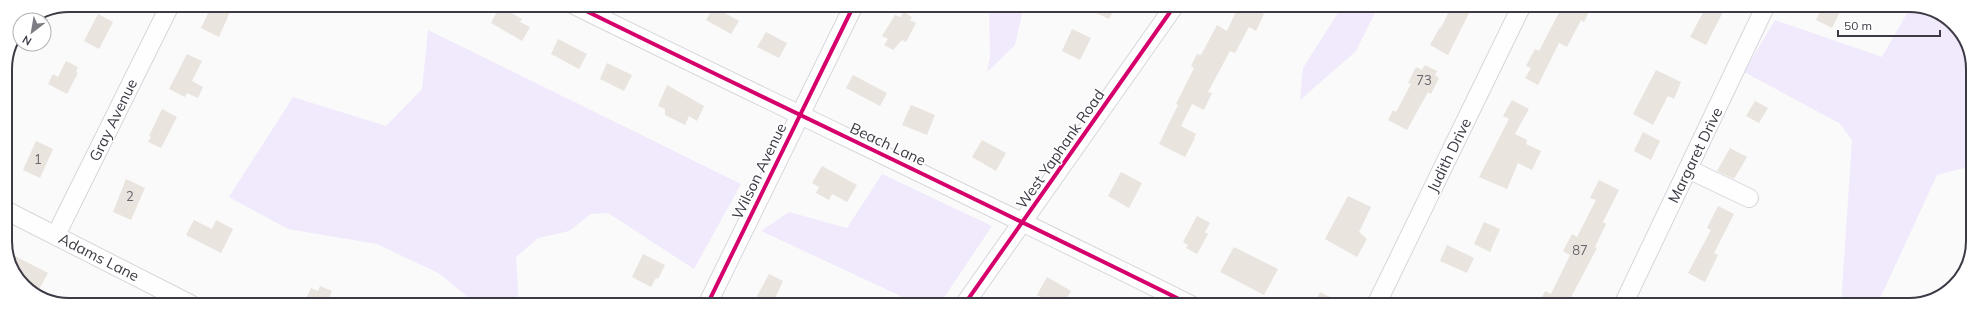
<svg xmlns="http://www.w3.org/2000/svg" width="1978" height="310" viewBox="0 0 1978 310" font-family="Mulish,sans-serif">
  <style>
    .green { fill: #f0eafc }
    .building { fill: #eae4df }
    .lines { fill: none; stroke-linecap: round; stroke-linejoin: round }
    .minor-casing { stroke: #d8d6dd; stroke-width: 20 }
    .minor { stroke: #fefefe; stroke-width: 18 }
    .cycleway-casing { stroke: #fff; stroke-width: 6 }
    .cycleway { stroke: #d6006c; stroke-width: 4 }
    .labels { text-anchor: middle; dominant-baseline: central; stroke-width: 3; stroke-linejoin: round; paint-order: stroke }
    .number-label { font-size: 13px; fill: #69646c }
    .street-label { font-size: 15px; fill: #3d3945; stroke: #fff }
    .rim { fill: none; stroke: #3d3945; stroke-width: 2 }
  </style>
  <rect width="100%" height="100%" fill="#fafafa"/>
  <g class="green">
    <path d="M989,5H1024L1015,45L987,72L990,57Z"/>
    <path d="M1343,5H1379L1356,51L1300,100L1303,68Z"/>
    <path d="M1911,6H1917L1951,21L1972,56V166L1937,175L1877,305H1841L1852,140L1839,123L1744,72L1775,20L1882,57Z"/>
    <path d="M428,30L741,184L694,269L608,213L591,214L569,231L538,238L516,257L519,305H477L440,274L377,244L288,229L229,197L293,97L386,126L422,89Z"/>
    <path d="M882,174L992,226L939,305H920L761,231L789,212L847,228Z"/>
  </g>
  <g class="building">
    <path d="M212,5L230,12L219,37L201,28Z"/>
    <path d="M1079,5H1104L1114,10L1109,19Z"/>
    <path d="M1239,5H1247L1264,14L1256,31L1249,27L1235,53L1230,51L1208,92L1212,93L1204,110L1192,104L1181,126L1196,134L1194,138H1195L1185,157L1159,144L1178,105L1176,104L1194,68L1191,66L1197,54L1201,55L1217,25L1227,31Z"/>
    <path d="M1452,5H1473L1448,55L1430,45L1440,27L1441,28Z"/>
    <path d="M1563,5H1592L1584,22L1581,20L1567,47L1559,43L1538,85L1525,78L1531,68L1526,66L1535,49L1539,51Z"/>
    <path d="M1707,5H1715L1724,10L1706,45L1690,37Z"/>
    <path d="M500,6L522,19L520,22L530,27L522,41L491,23Z"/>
    <path d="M1823,6H1843L1832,28L1816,20Z"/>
    <path d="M714,7L739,21L731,34L706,20Z"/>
    <path d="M904,12L912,17L910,20L916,23L906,42L902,40L893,50L884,45L888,39L882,36L895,15L900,17Z"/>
    <path d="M98,14L113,22L99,49L84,41Z"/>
    <path d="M1072,29L1091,38L1080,60L1062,51Z"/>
    <path d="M766,32L787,43L779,58L757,47Z"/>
    <path d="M558,39L587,54L579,69L551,54Z"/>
    <path d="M187,54L202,61L192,81L203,87L198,98L187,93L185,97L169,89Z"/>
    <path d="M66,61L78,67L76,72L78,73L67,94L48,84L53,74L58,77Z"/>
    <path d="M607,63L632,75L624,91L600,79Z"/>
    <path d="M1425,65L1437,71L1435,75L1439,78L1431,94L1428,92L1407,130L1388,120L1393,110L1396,112L1411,84L1408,83L1416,67L1422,70Z"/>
    <path d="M1656,70L1681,82L1674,99L1668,96L1653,125L1633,114Z"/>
    <path d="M853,75L887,93L880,106L846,88Z"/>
    <path d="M667,85L704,106L697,121L689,116L685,125L665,115V109L658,106Z"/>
    <path d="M1512,100L1529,109L1515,134L1527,140L1526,144L1541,151L1532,170L1518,163L1507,189L1479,177L1509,119L1503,116Z"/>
    <path d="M1755,101L1768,108L1759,123L1746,116Z"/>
    <path d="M911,105L935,115L927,135L902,125Z"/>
    <path d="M162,109L177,117L161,148L148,142L151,137L149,136Z"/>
    <path d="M1643,132L1660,141L1651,160L1634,151Z"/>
    <path d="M982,140L1006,153L996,171L972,157Z"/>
    <path d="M36,141L53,149L40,178L23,170Z"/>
    <path d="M1730,148L1747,157L1734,179L1717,171Z"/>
    <path d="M822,166L857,185L847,202L832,194L829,200L816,193L819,187L812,183Z"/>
    <path d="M1121,172L1142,183L1129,208L1108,196Z"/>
    <path d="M126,179L145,188L131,220L113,212Z"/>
    <path d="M1599,180L1619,190L1603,222L1606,224L1595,247L1597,248L1568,303L1572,305H1538L1545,291L1551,294L1570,255L1563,251L1572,234L1577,237L1596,200L1590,198Z"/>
    <path d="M1348,196L1371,207L1359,232L1367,239L1357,257L1325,239Z"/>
    <path d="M1718,206L1734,214L1714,253L1718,255L1705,282L1688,273L1711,230L1707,228Z"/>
    <path d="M1197,216L1210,223L1205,232L1208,234L1197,254L1186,248L1188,245L1183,242Z"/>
    <path d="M194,220L212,229L216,220L233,229L221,253L186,235Z"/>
    <path d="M1484,222L1500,229L1490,252L1474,244Z"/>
    <path d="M1447,245L1474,258L1467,273L1440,261Z"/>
    <path d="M1234,247L1278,269L1264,295L1220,272Z"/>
    <path d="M7,252L48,273L37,293L27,289L7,257Z"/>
    <path d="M643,254L665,265L658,279L656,278L651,287L632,277Z"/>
    <path d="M769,274L783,281L772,305L756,298Z"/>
    <path d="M1047,277L1071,291L1063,305H1054L1037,295Z"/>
    <path d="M320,286L332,291L326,305H303L311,288L318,291Z"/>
    <path d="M1320,292L1346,305H1314Z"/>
  </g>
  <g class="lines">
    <defs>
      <g id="minor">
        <path d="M574,5C779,106 986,203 1191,305"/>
        <path d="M1688,169L1749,198"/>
        <path d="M7,211L192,305"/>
        <path d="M56,235L170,5"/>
        <path d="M707,305L854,5"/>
        <path d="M964,305L1175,5"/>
        <path d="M1376,305L1522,5"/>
        <path d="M1623,305L1766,5"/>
      </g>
    </defs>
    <use href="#minor" class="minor-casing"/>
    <use href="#minor" class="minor"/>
    <defs>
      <g id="cycleway">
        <path d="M574,5C779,106 986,203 1191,305"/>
        <path d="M707,305L854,5"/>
        <path d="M964,305L1175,5"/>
      </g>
    </defs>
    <use href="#cycleway" class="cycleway-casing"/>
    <use href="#cycleway" class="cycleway"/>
  </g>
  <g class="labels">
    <g class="number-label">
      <text x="1424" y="80">73</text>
      <text x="38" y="159">1</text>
      <text x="130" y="196">2</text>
      <text x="1580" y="250">87</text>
    </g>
    <g class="street-label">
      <text transform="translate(113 120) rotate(-64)">Gray Avenue</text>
      <text transform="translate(888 144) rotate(25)">Beach Lane</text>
      <text transform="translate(1060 149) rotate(-55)">West Yaphank Road</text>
      <text transform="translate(1449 155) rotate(-64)">Judith Drive</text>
      <text transform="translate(1695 155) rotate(-64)">Margaret Drive</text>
      <text transform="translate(759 171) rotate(-64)">Wilson Avenue</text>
      <text transform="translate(99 257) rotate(27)">Adams Lane</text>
    </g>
  </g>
  <path d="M0 0H1978V310H0ZM69 12H1909A57 57 0 0 1 1966 69V241A57 57 0 0 1 1909 298H69A57 57 0 0 1 12 241V69A57 57 0 0 1 69 12Z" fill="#fff" fill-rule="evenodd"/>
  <path class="rim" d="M69 12H1909A57 57 0 0 1 1966 69V241A57 57 0 0 1 1909 298H69A57 57 0 0 1 12 241V69A57 57 0 0 1 69 12Z"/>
  <g transform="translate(32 32) rotate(211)"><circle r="19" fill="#ffffff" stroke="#b1b0b5"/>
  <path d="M0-3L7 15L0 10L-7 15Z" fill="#7f7d84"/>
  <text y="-6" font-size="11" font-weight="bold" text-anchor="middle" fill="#3d3945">N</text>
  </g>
  <path d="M1838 30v6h102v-6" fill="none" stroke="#3d3945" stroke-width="2"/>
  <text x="1844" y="30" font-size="12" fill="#3d3945" stroke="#ffffff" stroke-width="3" paint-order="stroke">50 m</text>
</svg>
